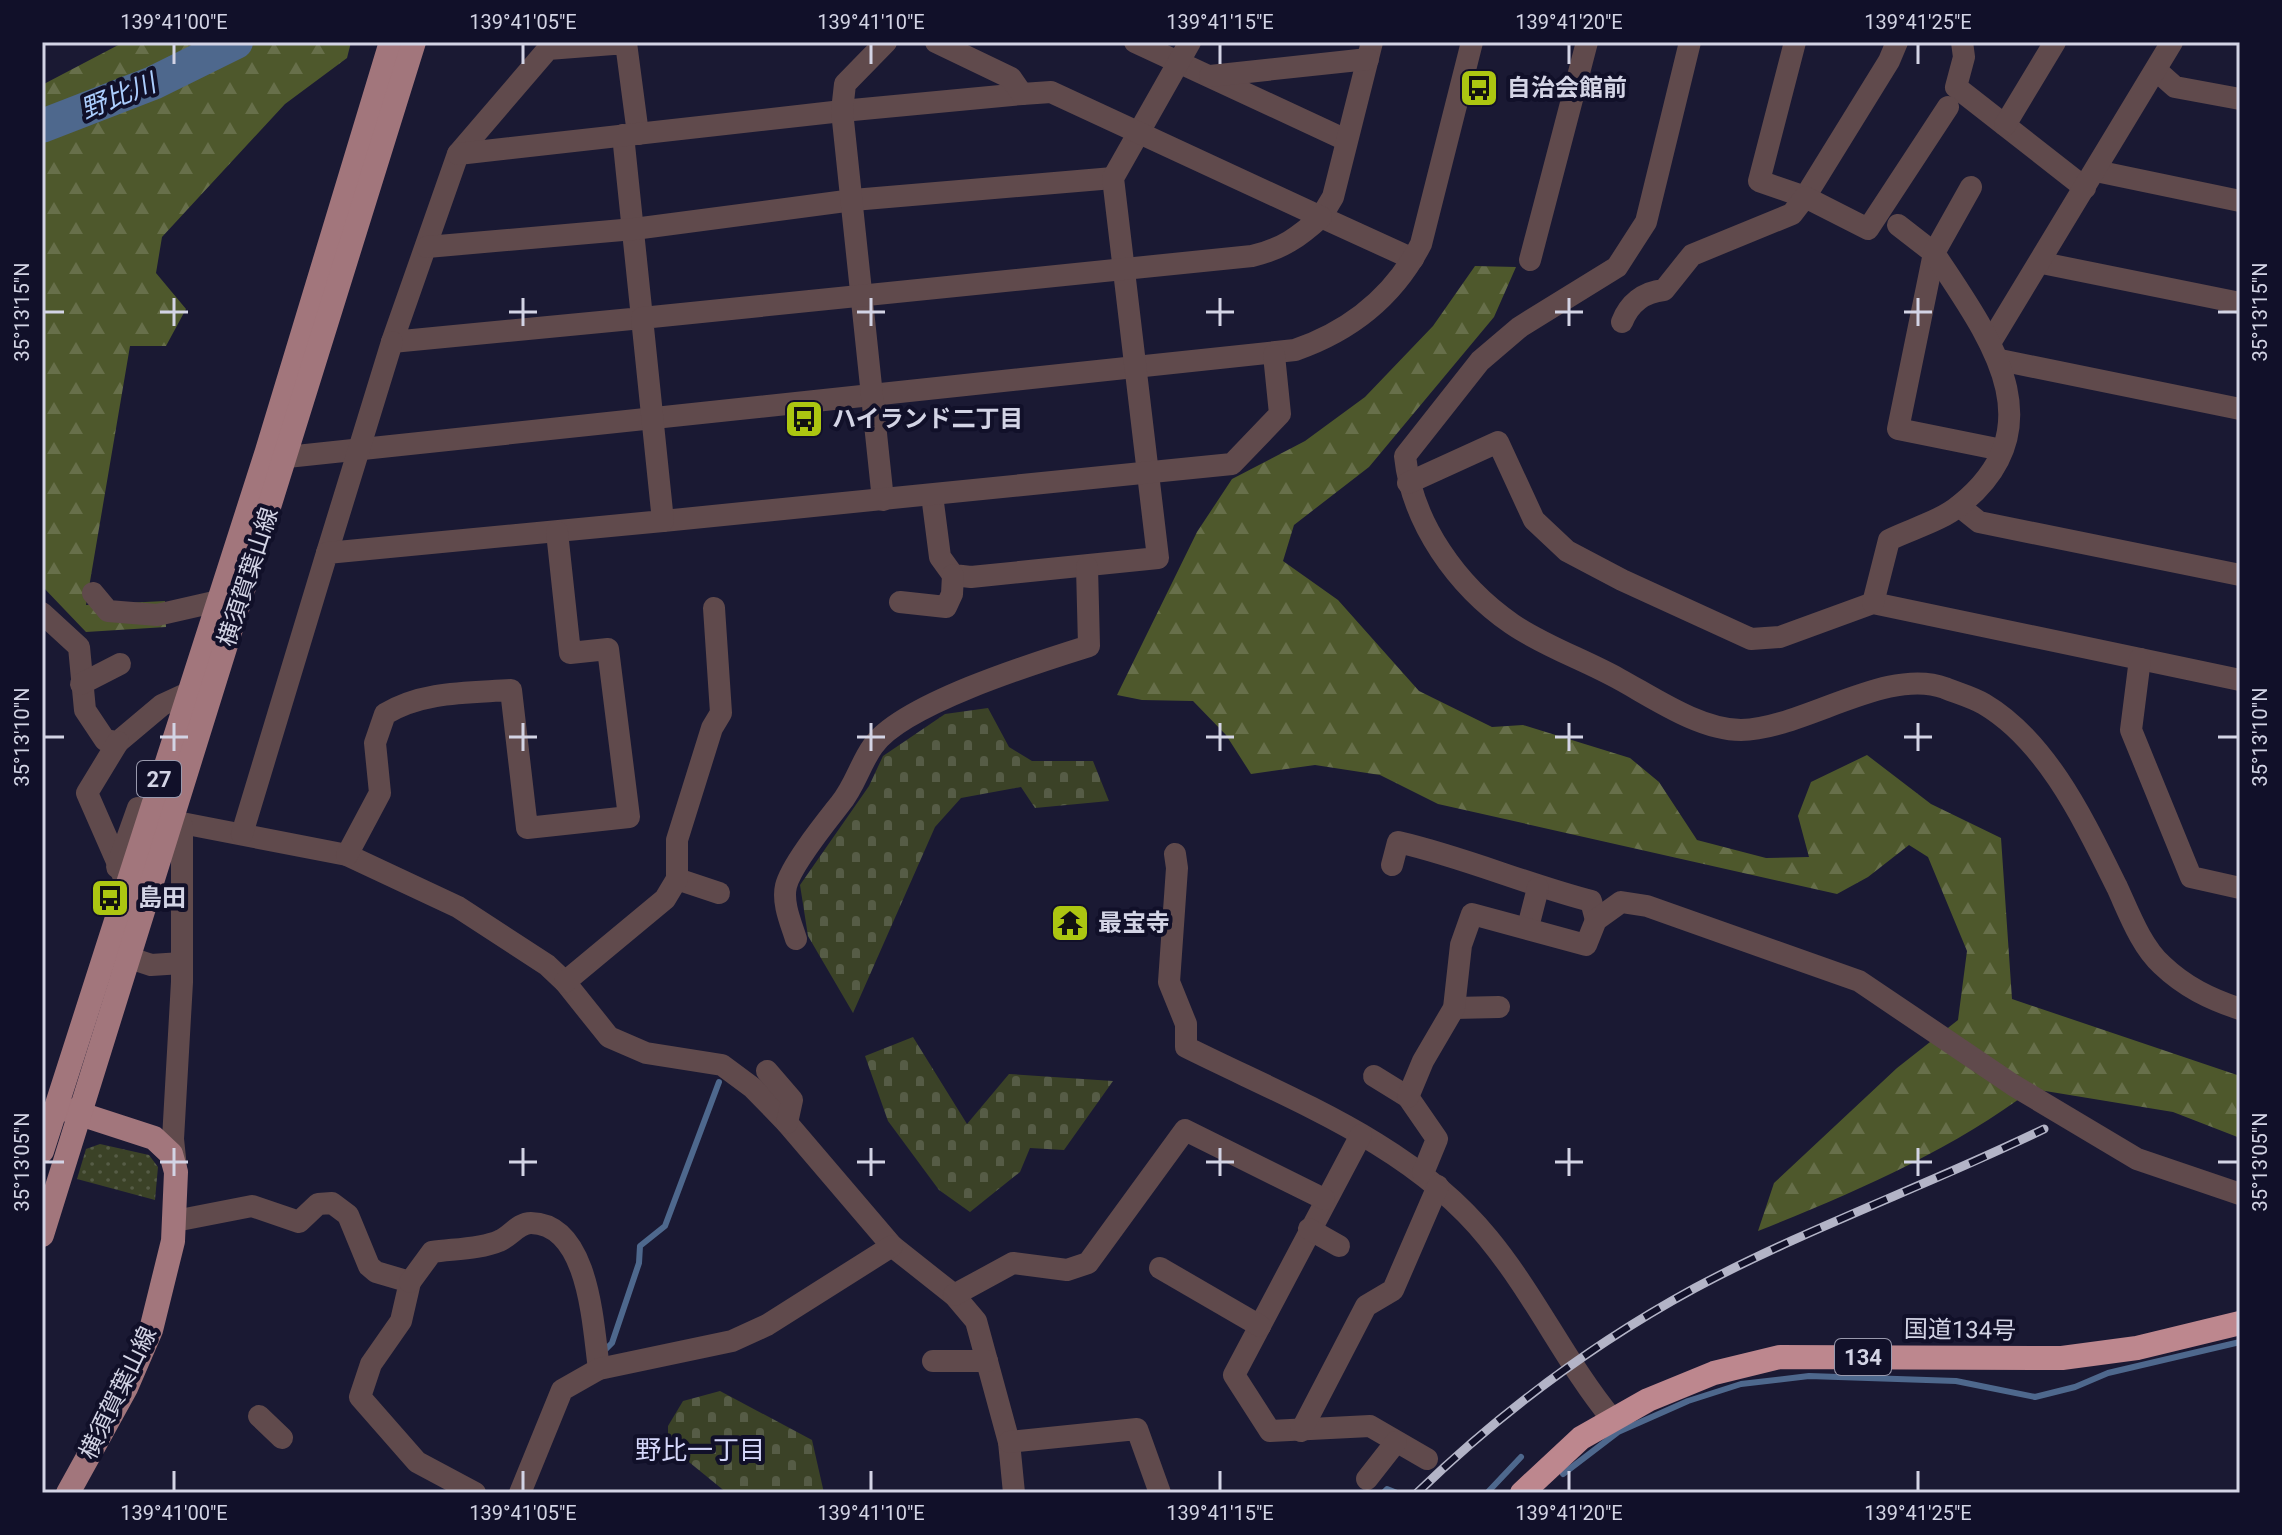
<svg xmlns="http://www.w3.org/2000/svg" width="2282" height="1535" viewBox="0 0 2282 1535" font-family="Roboto,'Noto Sans JP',sans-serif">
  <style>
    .green { fill: url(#green-dots) }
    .forest { fill: url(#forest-firs) }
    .cemetery { fill: url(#cemetery-stones) }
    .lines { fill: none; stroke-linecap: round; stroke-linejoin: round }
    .stream { stroke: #4e688d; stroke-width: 6 }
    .river { stroke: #4e688d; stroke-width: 34 }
    .minor { stroke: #604a4c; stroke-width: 22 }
    .major { stroke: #a2767c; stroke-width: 24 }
    .highway { stroke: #bd878e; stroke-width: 24 }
    .rail-casing { stroke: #b3b4c7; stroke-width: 9 }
    .rail { stroke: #111029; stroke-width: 6; stroke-dasharray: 18; stroke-linecap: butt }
    .ticks { fill: none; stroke: #d3d4e5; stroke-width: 3 }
    .labels { text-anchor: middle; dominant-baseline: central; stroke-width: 8; stroke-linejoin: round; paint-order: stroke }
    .shield { fill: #111029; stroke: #9999ad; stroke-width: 2 }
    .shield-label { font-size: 22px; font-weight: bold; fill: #d3d4e5 }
    .poi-label { font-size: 24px; font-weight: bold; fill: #d3d4e5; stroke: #111029; text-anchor: start }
    .street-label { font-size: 24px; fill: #d3d4e5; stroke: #111029 }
    .water-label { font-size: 26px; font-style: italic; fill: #accefe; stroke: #111029 }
    .neighbourhood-label { font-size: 26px; fill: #d5d7fa; stroke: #111029 }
    .neatline { fill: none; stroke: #d3d4e5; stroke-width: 3 }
    .ticks-label { font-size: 20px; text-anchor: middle; fill: #d3d4e5 }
  </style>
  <defs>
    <pattern id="green-dots" width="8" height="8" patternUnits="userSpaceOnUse" patternTransform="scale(2)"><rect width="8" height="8" fill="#3b4227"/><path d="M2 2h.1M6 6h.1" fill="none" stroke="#565c46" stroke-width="1.8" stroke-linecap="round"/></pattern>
    <pattern id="forest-firs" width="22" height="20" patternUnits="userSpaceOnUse" patternTransform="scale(2)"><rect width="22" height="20" fill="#4e582c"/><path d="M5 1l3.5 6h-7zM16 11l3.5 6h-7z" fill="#676f4a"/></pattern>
    <pattern id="cemetery-stones" width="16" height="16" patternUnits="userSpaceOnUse" patternTransform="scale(2)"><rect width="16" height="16" fill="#3b4227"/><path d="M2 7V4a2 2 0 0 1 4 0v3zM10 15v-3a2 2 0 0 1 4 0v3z" fill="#565c46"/></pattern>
  </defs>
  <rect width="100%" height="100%" fill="#1a1933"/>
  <path class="green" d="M100,1144L149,1155L158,1167L155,1200L77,1179L86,1149Z"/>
  <g class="forest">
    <path d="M124,42H351L347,58L285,104L162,237L156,273L186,309L166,346H130L86,605L165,601L166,627L86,632L42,586V85Z"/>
    <path d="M1475,266L1516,267L1494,317L1369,467L1294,525L1283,561L1338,600L1419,691L1492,727L1523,725L1630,758L1659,782L1697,840L1766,858L1809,857L1798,816L1811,782L1867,755L1931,804L2001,838L2012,999L2240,1076V1138L2173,1112L2033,1089C1950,1151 1854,1193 1758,1231L1774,1183L1897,1068L1958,1020L1967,951L1928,857L1909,845L1868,877L1837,894L1438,804L1380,775L1315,765L1251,774L1226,735L1193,701L1142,700L1117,695L1197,532L1232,479L1305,441L1365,397L1433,326Z"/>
  </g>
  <g class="cemetery">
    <path d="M988,708L1009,747L1032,761H1093L1109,801L1035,808L1021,787L961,798L935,827L853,1013L808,936L800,885L869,786L883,756L945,714Z"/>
    <path d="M913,1037L967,1124L1009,1074L1113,1081L1064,1150L1030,1148L1020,1172L970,1212L939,1190L888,1121L865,1056Z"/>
    <path d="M720,1391L812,1440L824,1493H727L668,1445V1426L683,1401Z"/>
  </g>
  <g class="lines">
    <g class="stream">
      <path d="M604,1351L612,1343L639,1263L640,1246L665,1226L719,1082"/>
      <path d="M1563,1474L1618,1432L1688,1401L1741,1384L1809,1376L1956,1381L2035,1397L2075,1387L2108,1373L2240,1342"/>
      <path d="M1383,1493L1387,1489L1397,1493"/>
      <path d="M1487,1493L1521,1457"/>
    </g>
    <path class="river" d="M42,126L153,83L236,42"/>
    <g class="minor">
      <path d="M1135,42L1346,140"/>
      <path d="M1372,42L1333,197L1321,217L1413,259"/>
      <path d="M1690,42L1646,222L1617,267L1520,327L1480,361L1405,456C1412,523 1457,586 1512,624C1544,646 1585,660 1619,679C1654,698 1700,730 1741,730C1803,729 1887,666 1945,688C1957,693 1972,697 1984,704C2048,742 2085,823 2117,887C2129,913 2141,946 2162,965C2185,987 2210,999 2240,1009"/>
      <path d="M1795,42L1759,181L1805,197L1889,61L1897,42"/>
      <path d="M1962,42L1964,57L1956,87L2085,188"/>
      <path d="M2157,71L2175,87L2240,99"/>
      <path d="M1210,76L1368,59"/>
      <path d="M2005,125L2055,42"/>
      <path d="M623,135L642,318L392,342L458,154L548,49L626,43L638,134"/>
      <path d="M458,154L842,111L1022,94"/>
      <path d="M2096,171L2240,201"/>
      <path d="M1898,225L1934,253L1898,429L2002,450"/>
      <path d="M427,247L634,229L853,200L1113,178"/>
      <path d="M1530,260L1587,42"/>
      <path d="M2042,263L2240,303"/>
      <path d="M1622,322C1629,304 1643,292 1664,290L1692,255L1792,214L1805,197L1868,229L1948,107"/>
      <path d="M1990,343L2172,42"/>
      <path d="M2000,360L2240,409"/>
      <path d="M269,452L287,457L1295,350C1350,331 1394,296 1421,244L1472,42"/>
      <path d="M1408,483L1498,442L1534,520L1567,551L1622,580L1751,639L1780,637L1873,603L2240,680"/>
      <path d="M932,495L940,557L953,575L971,577L1158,558L1113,178L1190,42"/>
      <path d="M883,500L842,111L845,84L886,42"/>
      <path d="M1959,506L1979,522L2240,575"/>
      <path d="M663,521L1232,464L1280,414L1274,355"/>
      <path d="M327,553L392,342"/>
      <path d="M93,593L108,611L157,615L236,597"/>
      <path d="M900,602L946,607L952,594L953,575"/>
      <path d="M1873,603L1889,540C1911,529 1941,521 1960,505C2059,425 1987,334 1934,253L1971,187"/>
      <path d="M42,613L79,647L85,710L105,740L118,742L162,705L188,693"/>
      <path d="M2140,659L2131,730L2191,877L2240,888"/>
      <path d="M81,684L120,664"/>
      <path d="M118,742L87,793L126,882"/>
      <path d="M156,818L347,855L458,907L547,965L565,982L609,1037L646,1053L722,1065L753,1088L787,1123L892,1246L954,1295L976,1321L1009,1442L1014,1493"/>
      <path d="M242,834L327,553L663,521L642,318L1252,256C1282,249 1299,237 1321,217L1051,92L1022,94L1011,78L936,42"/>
      <path d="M1175,854L1177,868L1169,982L1186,1024V1047C1292,1100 1412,1144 1488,1238C1535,1295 1566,1363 1612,1419"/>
      <path d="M347,855L380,793L375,743L385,714C423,691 468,693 511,690L527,828L629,817L608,649L570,653L557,532"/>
      <path d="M1392,865L1398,842C1464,857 1525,884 1591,901L1596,920"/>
      <path d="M117,867L138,808"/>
      <path d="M677,879L719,893"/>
      <path d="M1528,927L1538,888"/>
      <path d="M796,939C791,923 782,903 786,886C791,865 826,822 840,804C855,786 860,764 873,746C902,704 1038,662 1089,646L1087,567"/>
      <path d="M130,958L151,965L182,963"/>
      <path d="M565,982L665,899L677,879V840L712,728L721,713L714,608"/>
      <path d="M1454,1008L1499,1007"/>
      <path d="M767,1071L792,1100L787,1123"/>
      <path d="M1374,1076L1408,1097L1437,1139L1423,1173"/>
      <path d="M1408,1097L1423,1061L1454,1008L1461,945L1472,914L1586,945L1596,920L1621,902L1647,906L1859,981L2013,1085L2137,1159L2240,1194"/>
      <path d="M1361,1135L1234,1375L1270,1431L1370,1426L1427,1459"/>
      <path d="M176,1168L173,1139L182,982V826"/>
      <path d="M175,1221L252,1206L299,1222L318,1204L332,1203L348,1215L369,1266L376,1272L410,1282L401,1321L371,1364L360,1397L417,1462L475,1493"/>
      <path d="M1309,1229L1339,1246"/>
      <path d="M1160,1268L1260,1326"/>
      <path d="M410,1282L432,1252C452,1249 481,1249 499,1241C511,1236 518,1223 531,1223C590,1224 593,1328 599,1369"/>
      <path d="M954,1295L1013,1263L1067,1270L1088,1263L1185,1130L1324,1199"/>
      <path d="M933,1361H987"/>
      <path d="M259,1416L282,1438"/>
      <path d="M1301,1431L1366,1306L1393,1290L1438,1186"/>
      <path d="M1009,1442L1137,1429L1160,1493"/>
      <path d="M1367,1479L1396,1442"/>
      <path d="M520,1493L562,1390L599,1369L732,1341L767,1325L892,1246"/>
    </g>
    <g class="major">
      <path d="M68,1110L154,1138L171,1154L176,1172L173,1241L151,1330L126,1388L68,1493"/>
      <path d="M42,1151L267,451L391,42"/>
      <path d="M42,1235L414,42"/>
    </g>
    <path class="highway" d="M1522,1493L1581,1438L1648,1400L1714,1373L1780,1357L2062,1358L2137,1348L2240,1323"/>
    <defs>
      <path id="rail" d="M1417,1493C1501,1412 1592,1344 1695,1288C1807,1228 1929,1185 2044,1129"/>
    </defs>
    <use href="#rail" class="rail-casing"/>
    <use href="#rail" class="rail"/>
  </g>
  <path class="ticks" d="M174,44V64M523,44V64M871,44V64M1220,44V64M1569,44V64M1918,44V64M174,298V326M523,298V326M871,298V326M1220,298V326M1569,298V326M1918,298V326M44,312H64M160,312H188M509,312H537M857,312H885M1206,312H1234M1555,312H1583M1904,312H1932M2218,312H2238M174,723V751M523,723V751M871,723V751M1220,723V751M1569,723V751M1918,723V751M44,737H64M160,737H188M509,737H537M857,737H885M1206,737H1234M1555,737H1583M1904,737H1932M2218,737H2238M174,1148V1176M523,1148V1176M871,1148V1176M1220,1148V1176M1569,1148V1176M1918,1148V1176M44,1162H64M160,1162H188M509,1162H537M857,1162H885M1206,1162H1234M1555,1162H1583M1904,1162H1932M2218,1162H2238M174,1471V1491M523,1471V1491M871,1471V1491M1220,1471V1491M1569,1471V1491M1918,1471V1491"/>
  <defs>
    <symbol id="bus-square" viewBox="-11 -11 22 22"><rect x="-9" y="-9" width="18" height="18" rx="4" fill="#acc611" stroke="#111029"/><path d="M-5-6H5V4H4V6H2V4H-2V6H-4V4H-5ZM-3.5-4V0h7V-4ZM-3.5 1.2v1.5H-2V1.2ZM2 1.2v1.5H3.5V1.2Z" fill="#111"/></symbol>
    <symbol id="temple-square" viewBox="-11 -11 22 22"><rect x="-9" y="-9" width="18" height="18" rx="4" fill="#acc611" stroke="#111029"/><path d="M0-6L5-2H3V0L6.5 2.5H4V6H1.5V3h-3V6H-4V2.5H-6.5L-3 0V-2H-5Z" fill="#111"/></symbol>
  </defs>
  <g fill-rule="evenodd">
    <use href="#bus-square" x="1457" y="66" width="44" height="44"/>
    <use href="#bus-square" x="782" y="397" width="44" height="44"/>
    <use href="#bus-square" x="88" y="876" width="44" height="44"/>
    <use href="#temple-square" x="1048" y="901" width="44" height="44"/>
  </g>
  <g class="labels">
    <g class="shield">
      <rect x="137" y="761" width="44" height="36" rx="6"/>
      <rect x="1835" y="1339" width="56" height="36" rx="6"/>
    </g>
    <g class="shield-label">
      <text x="159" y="779">27</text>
      <text x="1863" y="1357">134</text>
    </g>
    <g class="poi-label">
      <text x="1507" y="88">自治会館前</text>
      <text x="832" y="419">ハイランド二丁目</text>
      <text x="138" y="898">島田</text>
      <text x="1098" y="923">最宝寺</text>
    </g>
    <g class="street-label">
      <text transform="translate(248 577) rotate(-72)">横須賀葉山線</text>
      <text transform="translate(1960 1330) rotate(1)">国道134号</text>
      <text transform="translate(118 1393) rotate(-64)">横須賀葉山線</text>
    </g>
    <g class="water-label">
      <text transform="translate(118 96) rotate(-22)">野比川</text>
    </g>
    <g class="neighbourhood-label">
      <text x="700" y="1450">野比一丁目</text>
    </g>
  </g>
  <rect width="2282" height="1535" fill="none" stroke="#111029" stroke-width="88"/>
  <rect x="44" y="44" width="2194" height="1447" class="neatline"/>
  <g class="ticks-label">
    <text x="174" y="29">139°41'00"E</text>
    <text x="523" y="29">139°41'05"E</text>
    <text x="871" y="29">139°41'10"E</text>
    <text x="1220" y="29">139°41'15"E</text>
    <text x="1569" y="29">139°41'20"E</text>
    <text x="1918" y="29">139°41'25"E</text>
    <text transform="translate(22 312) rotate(-90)" y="7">35°13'15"N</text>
    <text transform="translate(2260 312) rotate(-90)" y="7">35°13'15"N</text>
    <text transform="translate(22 737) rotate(-90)" y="7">35°13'10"N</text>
    <text transform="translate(2260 737) rotate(-90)" y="7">35°13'10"N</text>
    <text transform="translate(22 1162) rotate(-90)" y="7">35°13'05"N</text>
    <text transform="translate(2260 1162) rotate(-90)" y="7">35°13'05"N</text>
    <text x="174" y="1520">139°41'00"E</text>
    <text x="523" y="1520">139°41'05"E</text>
    <text x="871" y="1520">139°41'10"E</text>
    <text x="1220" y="1520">139°41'15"E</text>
    <text x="1569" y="1520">139°41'20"E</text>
    <text x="1918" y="1520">139°41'25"E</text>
  </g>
</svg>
